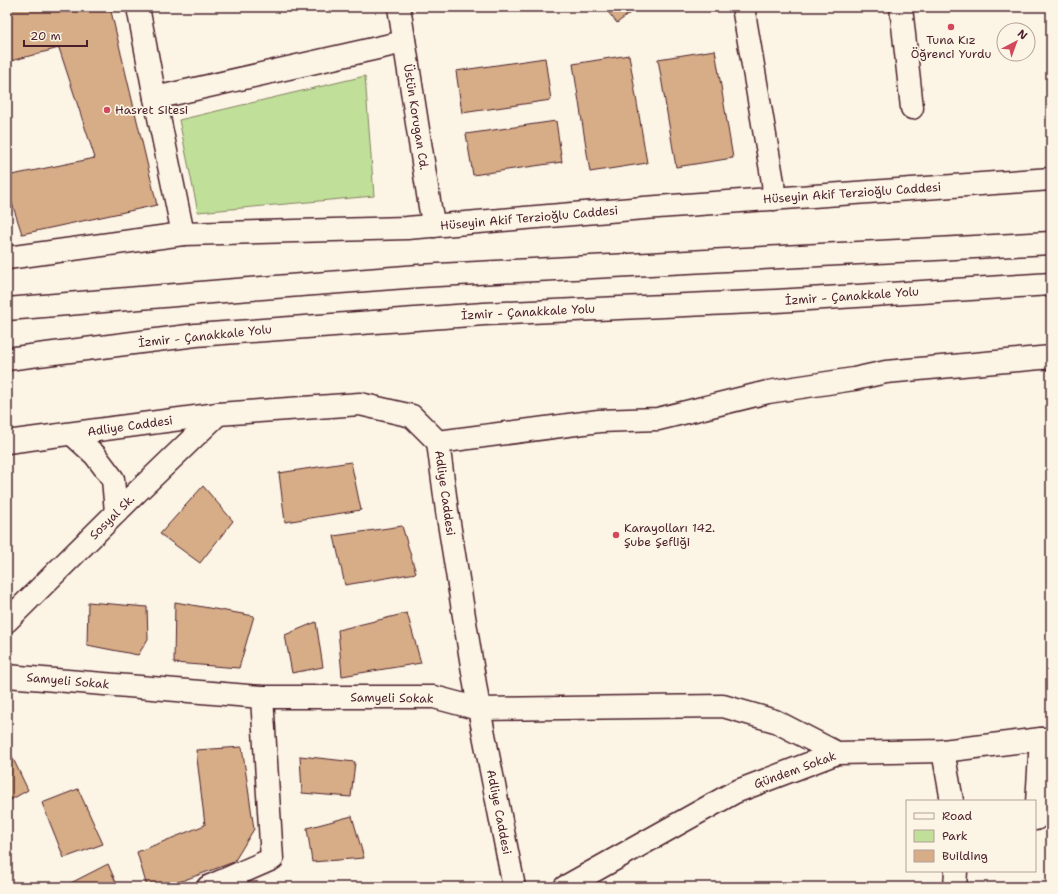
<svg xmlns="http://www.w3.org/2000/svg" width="1058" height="894" viewBox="0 0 1058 894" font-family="'Shantell Sans',sans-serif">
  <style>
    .green { fill: #c0e099; stroke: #858062 }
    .building { fill: #d6ad87; stroke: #4a1f2b }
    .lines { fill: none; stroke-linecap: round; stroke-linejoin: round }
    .minor-casing { stroke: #4a1f2b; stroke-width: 25 }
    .tertiary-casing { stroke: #4a1f2b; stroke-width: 25 }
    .trunk-casing { stroke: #4a1f2b; stroke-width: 25 }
    .minor { stroke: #fcf5e5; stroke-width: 22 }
    .tertiary { stroke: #fcf5e5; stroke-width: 22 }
    .trunk { stroke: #fcf5e5; stroke-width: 22 }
    .poi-dot { fill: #d1495b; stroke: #fcf5e5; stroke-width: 1.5 }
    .labels { text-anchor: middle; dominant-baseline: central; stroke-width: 3.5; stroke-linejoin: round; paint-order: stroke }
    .poi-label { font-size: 12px; fill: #4a1f2b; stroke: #fcf5e5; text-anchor: start }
    .street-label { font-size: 12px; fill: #4a1f2b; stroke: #fcf5e5 }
  </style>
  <rect width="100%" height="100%" fill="#fcf5e5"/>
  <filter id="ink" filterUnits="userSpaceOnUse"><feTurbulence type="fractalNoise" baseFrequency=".025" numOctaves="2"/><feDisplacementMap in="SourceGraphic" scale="8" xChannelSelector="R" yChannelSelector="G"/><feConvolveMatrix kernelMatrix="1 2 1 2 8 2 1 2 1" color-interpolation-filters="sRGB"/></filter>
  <g filter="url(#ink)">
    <path class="green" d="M365,76L374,196L198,212L179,120Z"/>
    <g class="building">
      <path d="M7,7H110L157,205L22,234L7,188V176L95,158L59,48L7,62Z"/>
      <path d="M604,7H638L617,23Z"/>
      <path d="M715,50L733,158L676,167L658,59Z"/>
      <path d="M629,55L647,163L590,172L573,64Z"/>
      <path d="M545,58L551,100L462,113L456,71Z"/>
      <path d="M556,121L562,162L473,175L466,134Z"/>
      <path d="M351,462L361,510L285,522L279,473Z"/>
      <path d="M203,486L233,521L200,563L160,534Z"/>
      <path d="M402,526L416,573L345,585L334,536Z"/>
      <path d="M88,602L147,607L148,639L138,655L87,645Z"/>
      <path d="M175,602L254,616L239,668L174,663Z"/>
      <path d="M407,613L421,663L342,676L338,630Z"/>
      <path d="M316,622L323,667L292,673L285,635Z"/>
      <path d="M7,746L28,790L7,802Z"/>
      <path d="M242,747L254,829L234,862L165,887H147L137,852L205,825L196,750Z"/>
      <path d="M300,756L355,762L351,797L302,793Z"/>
      <path d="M78,789L103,844L64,858L42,803Z"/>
      <path d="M352,816L364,858L312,862L307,828Z"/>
      <path d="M108,864L118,887H63Z"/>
    </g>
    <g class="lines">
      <defs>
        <g id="minor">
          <path d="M138,7L155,98L183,234L407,228L644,208L1051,179"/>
          <path d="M399,7L430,207L434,226"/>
          <path d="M743,7L773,182L774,199"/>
          <path d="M901,7L912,108"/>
          <path d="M155,98L404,42"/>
          <path d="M72,434L95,455L113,479L116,512"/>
          <path d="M7,442L218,414L360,404L412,416L438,442L447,511L479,709L514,887"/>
          <path d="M438,442L599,421L658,419L768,392L854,379L886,372L1051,357"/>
          <path d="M7,621L135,494L218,414"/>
          <path d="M7,676L262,697H434L479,709L723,706L775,721L837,753"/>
          <path d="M943,751L952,801"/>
          <path d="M1036,819L1041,739"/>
          <path d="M208,887L272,859L262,697"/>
          <path d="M565,887L735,792L837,753L943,751L1041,739H1051"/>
          <path d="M955,887L956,871"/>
        </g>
        <path id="tertiary" d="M7,258L183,234"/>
        <g id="trunk">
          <path d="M7,309L224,291L419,276L1051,243"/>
          <path d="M7,359L196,335L484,314L776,301L1051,284"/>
        </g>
      </defs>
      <use href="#minor" class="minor-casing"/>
      <use href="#tertiary" class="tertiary-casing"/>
      <use href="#trunk" class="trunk-casing"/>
      <use href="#minor" class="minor"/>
      <use href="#tertiary" class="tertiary"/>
      <use href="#trunk" class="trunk"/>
    </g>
  </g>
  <g class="poi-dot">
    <circle cx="951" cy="27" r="4"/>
    <circle cx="107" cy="110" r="4"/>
    <circle cx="616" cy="535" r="4"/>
  </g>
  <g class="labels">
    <g class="poi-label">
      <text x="951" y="40" text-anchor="middle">Tuna Kız<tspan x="951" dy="14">Öğrenci Yurdu</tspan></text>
      <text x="115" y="110">Hasret Sitesi</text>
      <text x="624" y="528">Karayolları 142.<tspan x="624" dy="14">Şube Şefliği</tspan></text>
    </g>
    <g class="street-label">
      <text transform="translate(416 117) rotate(81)">Üstün Korugan Cd.</text>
      <text transform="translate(852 193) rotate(-4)">Hüseyin Akif Terzioğlu Caddesi</text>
      <text transform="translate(529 218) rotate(-5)">Hüseyin Akif Terzioğlu Caddesi</text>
      <text transform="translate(852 296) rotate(-4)">İzmir - Çanakkale Yolu</text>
      <text transform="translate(528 312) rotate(-3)">İzmir - Çanakkale Yolu</text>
      <text transform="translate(205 336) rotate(-6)">İzmir - Çanakkale Yolu</text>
      <text transform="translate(130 426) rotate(-8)">Adliye Caddesi</text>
      <text transform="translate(445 493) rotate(82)">Adliye Caddesi</text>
      <text transform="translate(112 517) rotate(-45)">Sosyal Sk.</text>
      <text transform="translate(68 681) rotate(5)">Samyeli Sokak</text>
      <text transform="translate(392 698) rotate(1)">Samyeli Sokak</text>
      <text transform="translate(795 770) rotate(-20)">Gündem Sokak</text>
      <text transform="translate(499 812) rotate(79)">Adliye Caddesi</text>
    </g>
  </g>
  <rect width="1058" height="894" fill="none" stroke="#fcf5e5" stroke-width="24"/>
  <rect x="12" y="12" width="1034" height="870" fill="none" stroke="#4a1f2b" stroke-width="1.5" filter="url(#ink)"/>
  <rect x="906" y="800" width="130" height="72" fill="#fcf5e5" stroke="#b59f9b"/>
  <rect x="914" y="813" width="20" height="6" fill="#fcf5e5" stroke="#b59f9b"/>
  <text x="942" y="820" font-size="12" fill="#4a1f2b">Road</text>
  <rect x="914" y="830" width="20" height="12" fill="#c0e099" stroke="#b59f9b"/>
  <text x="942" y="840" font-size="12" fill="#4a1f2b">Park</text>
  <rect x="914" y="850" width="20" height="12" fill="#d6ad87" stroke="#b59f9b"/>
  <text x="942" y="860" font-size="12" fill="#4a1f2b">Building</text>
  <g transform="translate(1016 42) rotate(41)"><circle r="19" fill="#fcf5e5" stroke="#b59f9b"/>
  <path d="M0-3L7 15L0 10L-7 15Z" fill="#d1495b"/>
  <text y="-6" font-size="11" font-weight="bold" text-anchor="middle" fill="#4a1f2b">N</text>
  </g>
  <path d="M24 40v6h63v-6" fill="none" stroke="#4a1f2b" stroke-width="2"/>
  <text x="30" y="40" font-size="12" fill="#4a1f2b" stroke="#fcf5e5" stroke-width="3" paint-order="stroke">20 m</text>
</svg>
